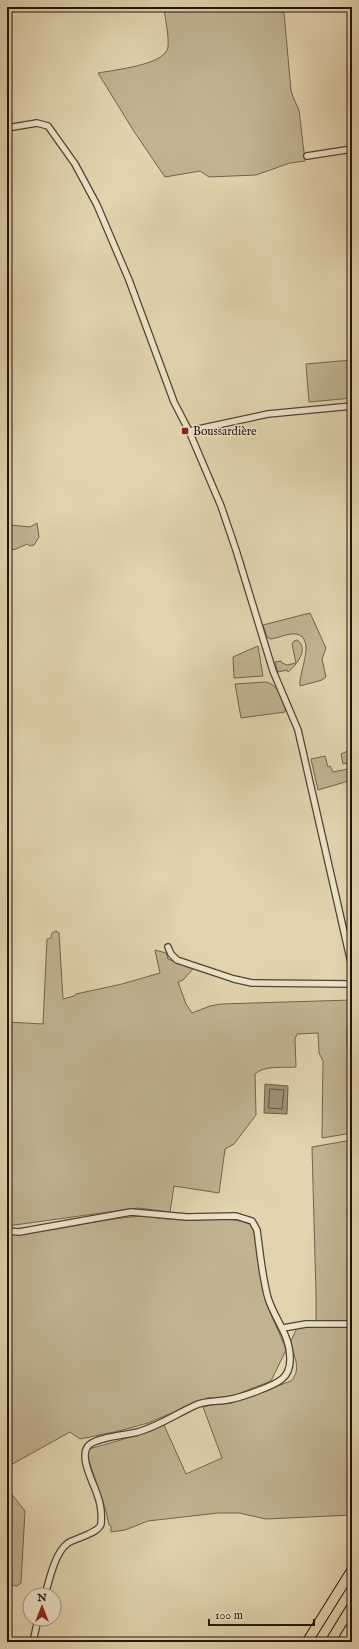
<svg xmlns="http://www.w3.org/2000/svg" width="359" height="1649" viewBox="0 0 359 1649" font-family="'IM FELL English',serif">
  <style>
    .green { fill: #c1b392; stroke: #72634c }
    .water { fill: #a09275; stroke: #6e5f49 }
    .lines { fill: none; stroke-linecap: round; stroke-linejoin: round }
    .shore { stroke: #61523e; stroke-width: 1 }
    .stream { stroke: #6e5f49; stroke-width: 2 }
    .minor-casing { stroke: #524331; stroke-width: 8 }
    .trunk-casing { stroke: #221307; stroke-width: 11 }
    .minor { stroke: #ece3ca; stroke-width: 5.5 }
    .trunk { stroke: #e1d4ae; stroke-width: 9 }
    .poi-dot { fill: #8f2418; stroke: #ece3ca; stroke-width: 1.5 }
    .labels { text-anchor: middle; dominant-baseline: central; stroke-width: 3; stroke-linejoin: round; paint-order: stroke }
    .poi-label { font-size: 12px; fill: #221307; stroke: #ece3ca; text-anchor: start }
  </style>
  <rect width="100%" height="100%" fill="#e1d4ae"/>
  <filter id="stains"><feTurbulence type="fractalNoise" baseFrequency=".005" numOctaves="4"/><feColorMatrix values="0 0 0 0 .2 0 0 0 0 .09 0 0 0 0 .02 0 0 0 .5 -.17"/></filter>
  <radialGradient id="worn" r=".72"><stop offset=".6" stop-color="#630" stop-opacity="0"/><stop offset="1" stop-color="#630" stop-opacity=".3"/></radialGradient>
  <g class="green">
    <path d="M164,7H254V9L280,11L284,13L291,90L293,97L299,110L305,161L290,163L256,175L209,177L200,171L165,177L135,133L98,73C113,70 166,65 168,47C169,34 165,20 164,7Z"/>
    <path d="M352,360V398L309,402L306,364Z"/>
    <path d="M7,394L12,427L7,434Z"/>
    <path d="M37,523L39,537L34,545L30,546L27,544L16,549L7,551C7,542 7,532 11,525L30,527Z"/>
    <path d="M310,613L326,648L322,659L326,677L322,680L300,686C298,673 317,638 296,634C289,633 278,638 271,639L267,637L263,625Z"/>
    <path d="M297,640C310,648 296,666 288,672L287,670L278,672L275,662L281,661L282,663L287,665L296,663L292,644L294,641Z"/>
    <path d="M258,646L263,676L234,678L233,657Z"/>
    <path d="M266,682C277,684 287,702 285,712L241,718L235,684Z"/>
    <path d="M350,750L352,757V780L318,790L311,759L325,756L328,767L330,766L333,772L348,769L347,763L343,764L341,754Z"/>
    <path d="M56,931L59,933L63,999L74,996L76,994L122,984L160,973L155,950L166,953L168,959L193,969L183,980L178,982L186,1004L192,1013L210,1006L221,1004L352,1000V1027L347,1029V1046H352V1133L322,1138L323,1061L319,1053L318,1033L297,1034L295,1039L296,1067C285,1068 264,1065 255,1074L256,1115L234,1144L225,1149L219,1193L174,1186L170,1212L138,1208L7,1226V1022L43,1024L47,939L51,938L52,933Z"/>
    <path d="M352,1140V1322H316V1295L312,1147Z"/>
    <path d="M143,1216C158,1218 174,1220 189,1220C209,1221 234,1215 253,1226L265,1298C270,1316 280,1332 286,1350L271,1381L230,1397L207,1398L148,1423L119,1431L80,1439L70,1432L7,1467V1233C53,1234 97,1218 143,1216Z"/>
    <path d="M298,1326L352,1327V1515L266,1519L239,1513H218L148,1521L125,1530L111,1532V1526L109,1525L106,1511L88,1458L87,1451L89,1449L121,1440L164,1425L186,1474L222,1458L203,1407L211,1405L231,1403L291,1381C302,1370 294,1355 290,1343Z"/>
    <path d="M10,1492L25,1511L21,1583L17,1586L7,1585V1493Z"/>
  </g>
  <path class="water" d="M265,1084L288,1086L287,1114L264,1113Z"/>
  <g class="lines">
    <path class="shore" d="M270,1089L284,1090L282,1109L269,1108Z"/>
    <path class="stream" d="M7,440L10,454"/>
    <defs>
      <g id="minor">
        <path d="M7,128L37,123L48,126L75,164L97,205L129,280L174,402L189,431L221,506L236,550L273,671L298,730L352,967"/>
        <path d="M307,156L352,149"/>
        <path d="M189,431L268,414L352,406"/>
        <path d="M168,947L171,954L177,960L234,979L252,983L352,984"/>
        <path d="M7,1231L19,1232L131,1212L187,1217L236,1216L252,1221L257,1230C260,1252 262,1276 268,1298C275,1320 291,1336 290,1360C290,1367 288,1374 282,1379C274,1386 242,1397 232,1399C220,1402 207,1400 196,1405C176,1414 159,1426 138,1432C126,1435 98,1437 89,1445C78,1455 93,1482 97,1494C100,1502 102,1514 101,1524C99,1533 76,1538 68,1543C55,1552 49,1581 45,1595"/>
        <path d="M283,1328L306,1324H352"/>
        <path d="M33,1642L38,1619"/>
      </g>
      <g id="trunk">
        <path d="M307,1642L352,1570"/>
        <path d="M330,1642L352,1606"/>
      </g>
    </defs>
    <use href="#minor" class="minor-casing"/>
    <use href="#trunk" class="trunk-casing"/>
    <use href="#minor" class="minor"/>
    <use href="#trunk" class="trunk"/>
  </g>
  <rect class="poi-dot" x="181" y="427" width="8" height="8" rx="2"/>
  <g class="labels">
    <g class="poi-label">
      <text x="193" y="431">Boussardière</text>
    </g>
  </g>
  <rect width="359" height="1649" fill="none" stroke="#e1d4ae" stroke-width="24"/>
  <rect x="8" y="8" width="343" height="1633" fill="none" stroke="#221307" stroke-width="2"/>
  <rect x="12" y="12" width="335" height="1625" fill="none" stroke="#221307"/>
  <g transform="translate(42 1607)"><circle r="19" fill="#ece3ca" stroke="#9b907c"/>
  <path d="M0-3L7 15L0 10L-7 15Z" fill="#8f2418"/>
  <text y="-6" font-size="11" font-weight="bold" text-anchor="middle" fill="#221307">N</text>
  </g>
  <path d="M209 1619v6h105v-6" fill="none" stroke="#221307" stroke-width="2"/>
  <text x="215" y="1619" font-size="12" fill="#221307" stroke="#ece3ca" stroke-width="3" paint-order="stroke">100 m</text>
  <rect width="100%" height="100%" filter="url(#stains)"/>
  <rect width="100%" height="100%" fill="url(#worn)"/>
</svg>
